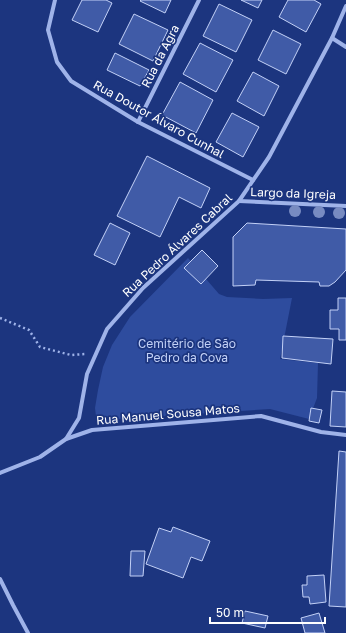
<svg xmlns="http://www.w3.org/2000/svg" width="346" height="633" viewBox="0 0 346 633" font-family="'Golos Text',sans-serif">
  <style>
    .green { fill: #2e4c9e }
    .building { fill: #405ba7; stroke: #c3d1f7 }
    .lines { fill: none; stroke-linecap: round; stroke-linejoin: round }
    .path { stroke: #9fb3e9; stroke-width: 2.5; stroke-dasharray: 2 3; stroke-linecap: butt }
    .street { stroke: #9fb3e9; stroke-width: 4 }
    .tree { fill: #788bc1 }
    .labels { text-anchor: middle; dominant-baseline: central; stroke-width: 3.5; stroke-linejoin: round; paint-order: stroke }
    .street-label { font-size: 12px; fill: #fff; stroke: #1c357f }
    .park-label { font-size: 12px; fill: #c3d1f7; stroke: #1c357f }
  </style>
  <rect width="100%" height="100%" fill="#1c357f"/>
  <path class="green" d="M188,258L219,294L227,297L263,299L292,298L280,359L318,363L317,398L309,419L270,409L101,420L96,416L95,408L98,390L103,367L112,345L130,317Z"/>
  <g class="building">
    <path d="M82,0H106L112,3L98,32L72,20Z"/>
    <path d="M141,0H171L165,13L140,1Z"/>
    <path d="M241,0H262L258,8Z"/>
    <path d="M288,0H314L321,4L306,32L279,17Z"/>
    <path d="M219,4L252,20L236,52L203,36Z"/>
    <path d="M134,14L168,30L153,61L119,44Z"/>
    <path d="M273,30L301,44L286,74L258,60Z"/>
    <path d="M200,43L233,60L216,92L183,74Z"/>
    <path d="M115,53L149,70L140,86L107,70Z"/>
    <path d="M253,72L279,86L264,116L237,101Z"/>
    <path d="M180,82L213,100L196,133L162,115Z"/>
    <path d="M232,113L259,127L243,157L216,142Z"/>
    <path d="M147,156L210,188L201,208L179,197L160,237L117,216Z"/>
    <path d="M110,223L130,233L115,265L94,255Z"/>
    <path d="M247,223L346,229V270L335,282L329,286H320L319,282L256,280L255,285L233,286V237Z"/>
    <path d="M202,250L218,266L201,284L184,268Z"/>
    <path d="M338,298H346V340H339V329H330V310H338Z"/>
    <path d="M283,336L333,339L331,364L282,358Z"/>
    <path d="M332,391L346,392V427L330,426Z"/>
    <path d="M311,408L322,410L319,423L309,421Z"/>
    <path d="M339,451L346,452V607L329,606Z"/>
    <path d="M173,527L210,541L202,561L191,557L183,578L146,564L159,528L171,532Z"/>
    <path d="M131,551H145L143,576H130Z"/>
    <path d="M324,575L326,602L310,604L309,597H303L302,585H307V576Z"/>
    <path d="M245,611L268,616L265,628L242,623Z"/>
    <path d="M319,613L325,633H305L301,618Z"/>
  </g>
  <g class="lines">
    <path class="path" d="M0,318L29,330L40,347L71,355L86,354"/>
    <g class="street">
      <path d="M55,0L48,30L57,62L71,81L138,122L253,180"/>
      <path d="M332,38L346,47"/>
      <path d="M138,122L199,0"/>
      <path d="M239,201L346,206"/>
      <path d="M66,439L79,418L87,374L107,329L143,288L239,201L269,157L332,38L346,6"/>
      <path d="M0,473L40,457L66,439L92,430L261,416L321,432L346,435"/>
      <path d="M0,579L13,605L28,633"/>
    </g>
  </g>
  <g class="tree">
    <circle cx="295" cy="211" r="6"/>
    <circle cx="319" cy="212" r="6"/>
    <circle cx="339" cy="213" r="6"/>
  </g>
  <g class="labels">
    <g class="street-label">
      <text transform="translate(160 56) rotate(-63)">Rua da Agra</text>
      <text transform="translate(159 119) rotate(29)">Rua Doutor Álvaro Cunhal</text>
      <text transform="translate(293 193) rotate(2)">Largo da Igreja</text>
      <text transform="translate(177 245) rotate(-43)">Rua Pedro Álvares Cabral</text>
      <text transform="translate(168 414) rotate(-5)">Rua Manuel Sousa Matos</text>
    </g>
    <g class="park-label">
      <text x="187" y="343">Cemitério de São<tspan x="187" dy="14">Pedro da Cova</tspan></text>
    </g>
  </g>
  <path d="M210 617v6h115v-6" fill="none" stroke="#ffffff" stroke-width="2"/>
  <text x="216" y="617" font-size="12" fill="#ffffff" stroke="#1c357f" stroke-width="3" paint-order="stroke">50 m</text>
</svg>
